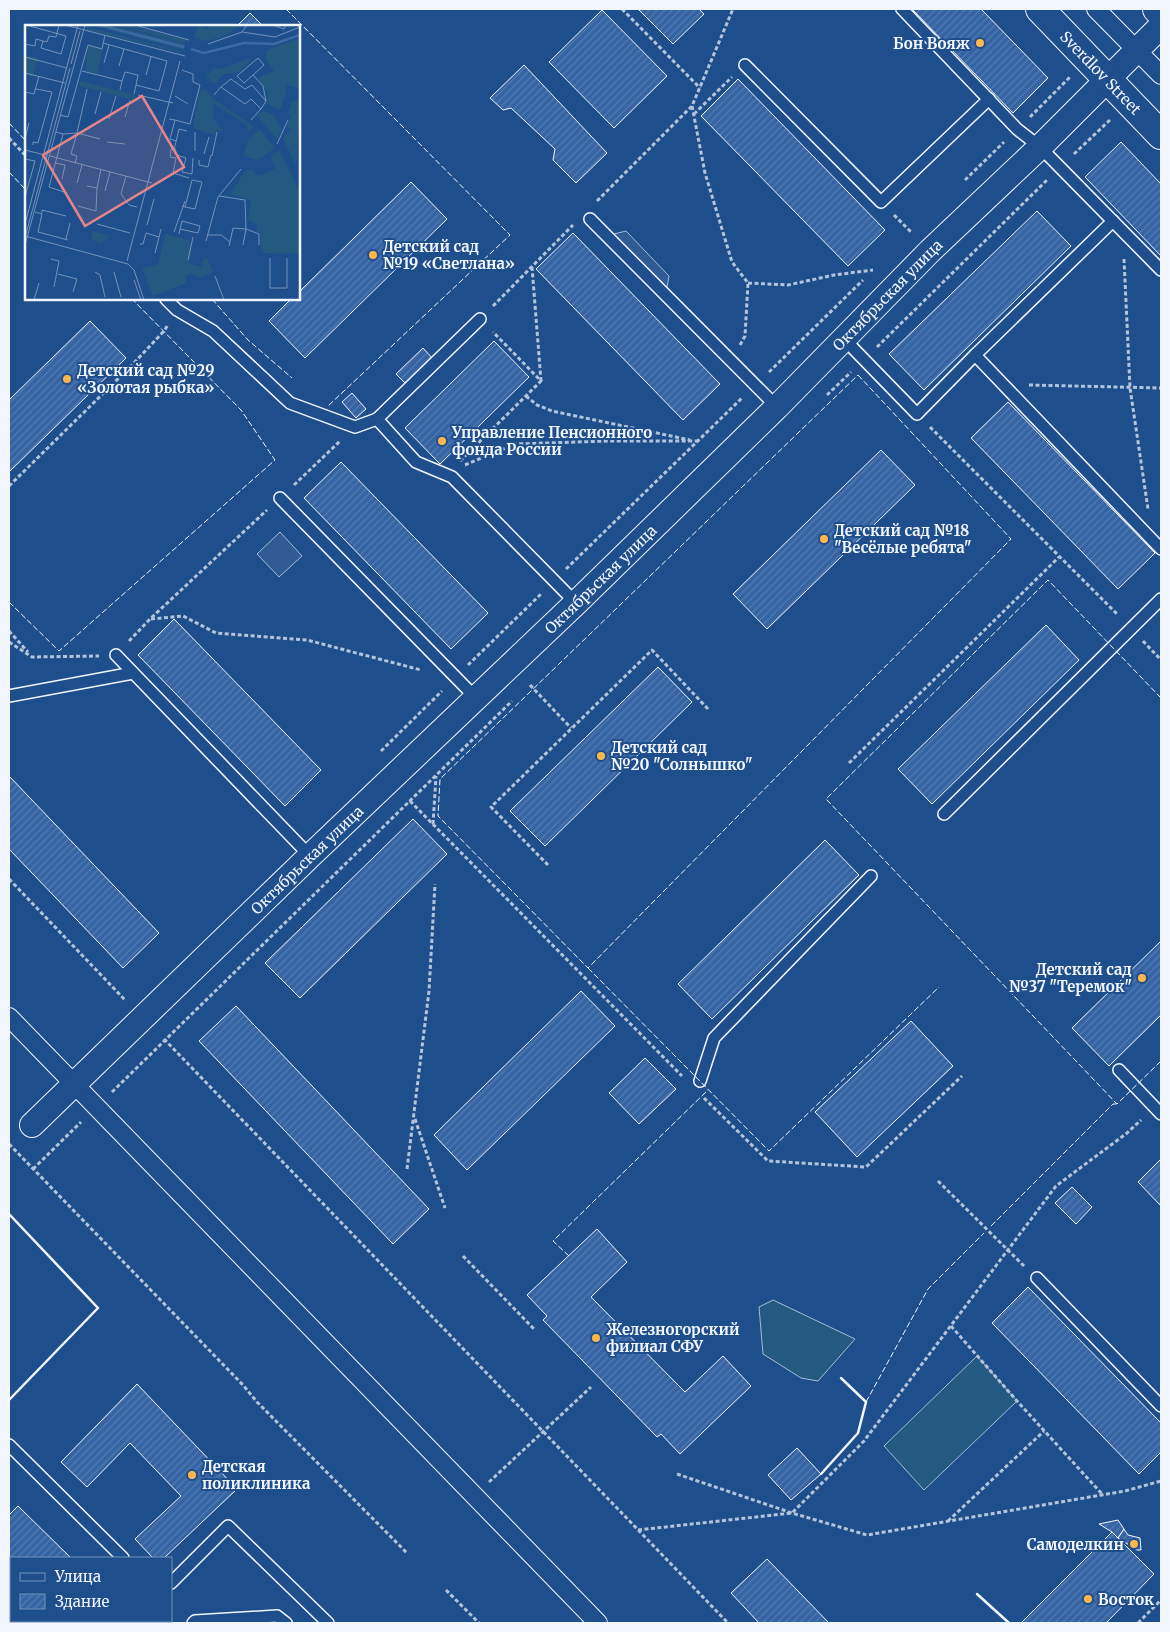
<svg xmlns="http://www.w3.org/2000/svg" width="1170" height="1632" viewBox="0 0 1170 1632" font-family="Merriweather,serif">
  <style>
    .pitch { fill: #245a82; stroke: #a8bbd7 }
    .parking { fill: #305b95; stroke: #a8bbd7 }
    .building { fill: url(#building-hatch); stroke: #f2f6ff }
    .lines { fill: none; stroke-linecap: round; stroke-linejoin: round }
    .service-casing { stroke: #f2f6ff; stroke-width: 14 }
    .pedestrian-casing { stroke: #f2f6ff; stroke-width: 20 }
    .minor-casing { stroke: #f2f6ff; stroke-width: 26 }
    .tertiary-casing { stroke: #f2f6ff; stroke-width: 30 }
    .path { stroke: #b3c4dc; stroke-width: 3; stroke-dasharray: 4 2.5; stroke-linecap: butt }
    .service { stroke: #1f4e8c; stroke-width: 11 }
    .pedestrian { stroke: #1f4e8c; stroke-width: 18 }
    .minor { stroke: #1f4e8c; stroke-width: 24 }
    .tertiary { stroke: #1f4e8c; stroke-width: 28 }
    .fence { stroke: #f2f6ff; stroke-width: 1; stroke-dasharray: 6 2.5; stroke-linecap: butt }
    .wall { stroke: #f2f6ff; stroke-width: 2.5 }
    .poi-dot { fill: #ffb74d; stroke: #1f4e8c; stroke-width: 2 }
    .labels { text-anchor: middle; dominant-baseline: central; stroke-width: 4; stroke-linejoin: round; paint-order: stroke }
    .poi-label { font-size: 15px; font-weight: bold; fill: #f2f6ff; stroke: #1f4e8c; text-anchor: start }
    .street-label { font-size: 15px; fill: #f2f6ff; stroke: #1f4e8c }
    .inset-river { fill: none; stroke: #3b69a3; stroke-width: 2.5 }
    .inset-road { fill: none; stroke: #7391ba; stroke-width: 1 }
    .view { fill: #e38589; fill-opacity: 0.15; stroke: #e38589; stroke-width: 2.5 }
    .inset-edge { fill: none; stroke: #f2f6ff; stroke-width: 2.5 }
  </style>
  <defs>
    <pattern id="building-hatch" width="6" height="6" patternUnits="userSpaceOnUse" patternTransform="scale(1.25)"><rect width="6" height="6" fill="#3563a3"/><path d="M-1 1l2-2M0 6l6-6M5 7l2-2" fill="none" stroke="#537ab1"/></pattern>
  </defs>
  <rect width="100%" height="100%" fill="#1f4e8c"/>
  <g class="pitch">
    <path d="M773,1300L855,1339L818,1381L801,1378L763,1354L759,1307Z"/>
    <path d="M977,1356L1017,1401L924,1490L884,1446Z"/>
  </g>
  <g class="parking">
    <path d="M626,231L669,276L666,293L610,235Z"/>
    <path d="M280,532L302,556L279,577L257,554Z"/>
  </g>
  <g class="building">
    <path d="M638,9H699L704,14L673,44Z"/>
    <path d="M912,9H981L1048,78L1013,113Z"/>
    <path d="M602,10L667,76L614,128L549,62Z"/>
    <path d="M250,13L263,26H237Z"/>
    <path d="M524,65L607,153L576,183L553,160L555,149L511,108L503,110L490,98Z"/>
    <path d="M738,79L885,230L848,266L701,116Z"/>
    <path d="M1121,142L1161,184V256L1085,177Z"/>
    <path d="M411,182L447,219L305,358L269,321L291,299H299V292Z"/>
    <path d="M1037,211L1071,246L924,390L889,354Z"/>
    <path d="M573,233L720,384L683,420L536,269Z"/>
    <path d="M90,321L126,358L9,472V400Z"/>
    <path d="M494,341L529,377L440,464L405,428Z"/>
    <path d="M423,348L433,359L407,385L396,374Z"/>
    <path d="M352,393L366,409L356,418L342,402Z"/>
    <path d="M1008,402L1155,553L1118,589L971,438Z"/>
    <path d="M881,450L915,485L767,629L733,594Z"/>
    <path d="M341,462L488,613L451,649L304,498Z"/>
    <path d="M174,619L321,770L285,806L138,655Z"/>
    <path d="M1046,625L1079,660L932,804L898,769Z"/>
    <path d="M658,667L692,702L545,846L510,811Z"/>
    <path d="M9,776L159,933L123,968L9,849Z"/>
    <path d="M413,819L447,854L300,998L265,963Z"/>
    <path d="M825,840L859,875L712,1019L678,984Z"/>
    <path d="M1161,941V1015L1109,1066L1072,1028Z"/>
    <path d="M581,991L615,1026L467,1170L434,1135Z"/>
    <path d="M236,1006L429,1209L393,1244L199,1041Z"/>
    <path d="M911,1021L953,1066L857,1157L815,1112Z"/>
    <path d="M645,1058L676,1089L639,1124L609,1093Z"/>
    <path d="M1161,1159V1206L1138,1182Z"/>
    <path d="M1072,1187L1092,1207L1076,1224L1055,1203Z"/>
    <path d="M597,1229L627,1262L591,1297L685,1392L723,1356L751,1386L680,1454L661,1434L657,1437L543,1320L547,1316L527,1295Z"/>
    <path d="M1028,1287L1161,1423V1452L1139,1474L992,1323Z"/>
    <path d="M137,1384L237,1489L164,1558H153L135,1539L181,1496L130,1443L87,1487L61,1462Z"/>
    <path d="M797,1448L821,1474L791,1500L768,1475Z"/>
    <path d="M18,1506L71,1558H11V1568L9,1566V1515Z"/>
    <path d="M1118,1520L1124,1529L1118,1538L1112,1532L1099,1524Z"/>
    <path d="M1124,1529L1128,1535L1140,1538L1141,1550H1137L1118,1538Z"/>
    <path d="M1112,1532L1154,1574L1106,1623H1021Z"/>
    <path d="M767,1559L829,1623H759L731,1593Z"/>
    <path d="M65,1621H104L101,1623H67Z"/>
  </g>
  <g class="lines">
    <defs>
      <g id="service">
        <path d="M902,9L1017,129L1040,147L1161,270"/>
        <path d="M745,65L881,202L989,99"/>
        <path d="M590,219L777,407"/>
        <path d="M166,299L177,310L213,331L290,403L355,427L377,419"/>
        <path d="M480,319L377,419L416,462L452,477L576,603"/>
        <path d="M844,339L917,414L975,355L1161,549"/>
        <path d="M975,355L1113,221"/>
        <path d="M280,498L476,698"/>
        <path d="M116,655L310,856"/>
        <path d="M9,696L133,673"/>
        <path d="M944,814L1161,599"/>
        <path d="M1119,1070L1161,1114"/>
        <path d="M700,1081L714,1038L871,876"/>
        <path d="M1037,1278L1161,1406"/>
        <path d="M9,1445L123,1558"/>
        <path d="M171,1583L228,1526L328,1623"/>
        <path d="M193,1623L195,1621L277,1616L286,1623"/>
      </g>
      <g id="pedestrian">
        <path d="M1096,9L1161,75"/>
        <path d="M9,1017L598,1623"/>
      </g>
      <g id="minor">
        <path id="s1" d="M32,1125L310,856L576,603L777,407L930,251L1040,147L1161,26"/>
      </g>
      <g id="tertiary">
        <path id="s2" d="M1040,9L1161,135"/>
        <path d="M1157,9L1161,13"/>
      </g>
    </defs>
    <use href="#service" class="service-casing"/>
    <use href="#pedestrian" class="pedestrian-casing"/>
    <use href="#minor" class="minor-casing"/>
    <use href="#tertiary" class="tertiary-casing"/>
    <g class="path">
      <path d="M622,9L700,88"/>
      <path d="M692,106L705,173L732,262L748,283L745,336L740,345"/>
      <path d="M694,114L732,77"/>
      <path d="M1030,117L1070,77"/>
      <path d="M9,138L26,156"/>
      <path d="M1074,154L1111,119"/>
      <path d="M965,180L1004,142"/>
      <path d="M597,201L692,106L733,9"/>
      <path d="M894,215L912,233"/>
      <path d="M1124,259L1130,388L1148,509"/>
      <path d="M532,267L541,381"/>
      <path d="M748,283L788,285L834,275L873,270"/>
      <path d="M493,306L573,225"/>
      <path d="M877,347L1047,180"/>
      <path d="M769,372L863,280"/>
      <path d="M1029,385L1161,388"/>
      <path d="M827,395L851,372"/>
      <path d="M526,396L537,405L552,411L690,440"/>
      <path d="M930,427L1118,615"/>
      <path d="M460,461L541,381L493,332"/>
      <path d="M465,465L515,444L609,441H697"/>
      <path d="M294,485L340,441"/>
      <path d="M9,486L132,365L164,331L168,325"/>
      <path d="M566,569L743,397"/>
      <path d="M151,619L183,616L216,633L307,640L421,670"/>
      <path d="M9,631L28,652"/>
      <path d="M129,641L150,619L267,510"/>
      <path d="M1143,641L1161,660"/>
      <path d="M9,642L32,657L99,656"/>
      <path d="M468,665L542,593"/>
      <path d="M530,685L571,728"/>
      <path d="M381,751L442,691"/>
      <path d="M849,763L1059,557"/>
      <path d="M410,801L682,1076"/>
      <path d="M433,824L436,776"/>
      <path d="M548,865L491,807L652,650L708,709"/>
      <path d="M9,879L126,1001"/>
      <path d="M164,1039L728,1623"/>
      <path d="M112,1092L512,701"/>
      <path d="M704,1098L768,1161L866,1167L962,1076"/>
      <path d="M415,1119L445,1208"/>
      <path d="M9,1144L243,1385L257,1402L407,1553"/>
      <path d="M33,1169L81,1122"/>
      <path d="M407,1169L429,991L435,884"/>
      <path d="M938,1181L1024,1266"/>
      <path d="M463,1256L534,1329"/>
      <path d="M951,1326L1017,1401L1102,1494"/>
      <path d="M677,1474L792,1513L867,1535L1125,1491L1161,1481"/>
      <path d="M489,1482L591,1387"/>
      <path d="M948,1521L1044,1431"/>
      <path d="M638,1530L792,1513L864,1441L1056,1186L1127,1133L1141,1120"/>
      <path d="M446,1590L479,1623"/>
      <path d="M1138,1623L1161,1600"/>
    </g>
    <use href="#service" class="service"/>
    <use href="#pedestrian" class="pedestrian"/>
    <use href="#minor" class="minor"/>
    <use href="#tertiary" class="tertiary"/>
    <g class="fence">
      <path d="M286,9L510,235L328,406"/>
      <path d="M9,123L26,141"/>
      <path d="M9,172L26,190"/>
      <path d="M212,299L248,340L292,378"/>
      <path d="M858,375L1011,539L588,968L438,816L440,779Z"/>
      <path d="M9,602L59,651L275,460L241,410L132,299"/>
      <path d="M1161,698L1048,580L826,799L1117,1104L1161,1061"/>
      <path d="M588,968L769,1151L939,987"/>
      <path d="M991,1226L1113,1104H1117"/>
      <path d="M569,1256L553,1241L708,1090"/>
      <path d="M866,1402L928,1289L984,1233"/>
    </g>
    <g class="wall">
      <path d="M9,1214L98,1308L9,1400"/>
      <path d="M821,1474L858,1433L866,1402L841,1378"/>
      <path d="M977,1594L1009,1623"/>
    </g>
  </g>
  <g class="poi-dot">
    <circle cx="980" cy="43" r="5"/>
    <circle cx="373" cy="255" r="5"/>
    <circle cx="67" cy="379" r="5"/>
    <circle cx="442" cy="441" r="5"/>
    <circle cx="824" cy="539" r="5"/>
    <circle cx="601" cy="756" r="5"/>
    <circle cx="1142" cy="978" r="5"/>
    <circle cx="596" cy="1338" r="5"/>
    <circle cx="192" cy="1475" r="5"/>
    <circle cx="1134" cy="1544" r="5"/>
    <circle cx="1088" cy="1599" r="5"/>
  </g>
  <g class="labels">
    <g class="poi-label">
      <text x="970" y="43" text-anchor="end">Бон Вояж</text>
      <text x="383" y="246">Детский сад<tspan x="383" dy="17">№19 «Светлана»</tspan></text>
      <text x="77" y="370">Детский сад №29<tspan x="77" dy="17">«Золотая рыбка»</tspan></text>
      <text x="452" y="432">Управление Пенсионного<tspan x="452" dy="17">фонда России</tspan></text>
      <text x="834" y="530">Детский сад №18<tspan x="834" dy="17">"Весёлые ребята"</tspan></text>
      <text x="611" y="747">Детский сад<tspan x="611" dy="17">№20 "Солнышко"</tspan></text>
      <text x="1132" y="969" text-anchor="end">Детский сад<tspan x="1132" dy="17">№37 "Теремок"</tspan></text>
      <text x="606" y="1329">Железногорский<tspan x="606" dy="17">филиал СФУ</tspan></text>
      <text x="202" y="1466">Детская<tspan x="202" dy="17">поликлиника</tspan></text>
      <text x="1124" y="1544" text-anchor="end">Самоделкин</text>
      <text x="1098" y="1599">Восток</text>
    </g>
    <g class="street-label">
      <text stroke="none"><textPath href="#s2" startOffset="88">Sverdlov Street</textPath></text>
      <text stroke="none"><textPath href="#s1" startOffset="1192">Октябрьская улица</textPath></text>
      <text stroke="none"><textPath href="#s1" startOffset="788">Октябрьская улица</textPath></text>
      <text stroke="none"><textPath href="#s1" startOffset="382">Октябрьская улица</textPath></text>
    </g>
  </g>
  <g transform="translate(25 25)">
    <rect width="275" height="275" fill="#1f4e8c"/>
    <path d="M66,0H85L160,19L159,25ZM93,0H105L161,15L160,18ZM62,2L154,26L157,28L62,5ZM63,20L78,24L72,49L60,46ZM0,30L13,33L8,52L0,50ZM55,56L111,70L109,75L54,61Z" fill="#245a82"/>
    <path d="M183,0H217L195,13L180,16L169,12L173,1L183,4ZM275,13V64L262,60L260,62L262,65L255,85L242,79L244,68L236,60L234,52L249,46L240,33L242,25ZM229,32L214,47L200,49L189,59L181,50L189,43L195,44ZM180,64L189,74L229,102L224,106L222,100L188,79V93L198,106L191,105L190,110L168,103L175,66ZM267,76H275L271,141L258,113L265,104L262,102L266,90L263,89ZM238,86L248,89L257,105L252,114L232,91ZM235,104L250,123L233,135L219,131L223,114ZM254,125L275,167V229L238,228L235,220L237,209L232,207V200L223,194L226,175L205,169L220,146L227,144L233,151L250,144L246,132ZM67,206L87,211L74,218L67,214ZM140,209L164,215L167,227L164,238L176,242L179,232L182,233L188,247L173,253L167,248L161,250V258L128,271L117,243L133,239Z" fill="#245a82"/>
    <path class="inset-river" d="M74,0L159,22M166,24L179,28L219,18L249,19L275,10"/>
    <path class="inset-road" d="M40,0L160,31M110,0L164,15M248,0L259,4L261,0M217,7L250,12L275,2M18,16L22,17L24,11L31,12L34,0M78,18L142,36L134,66L111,60L109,69M0,19L10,21L11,14L18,16L16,23L36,29L41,11L1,0M183,19L217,7L222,0M0,32L42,43M79,38L84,20M46,39L55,6M94,41L99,24M57,46L97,56L95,65M0,48L40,58M121,50L126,32M228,50L239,40L233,33L212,51L219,58L228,50L238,61L241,76M97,56L100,47L113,50L111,60M196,62L206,54L220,64L227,60L241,76L236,84M0,67L9,69L14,51M113,70L148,78M189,70L196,62L220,79L226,74L236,84L226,95M150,71L163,79M70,89L76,67M35,90L43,92L63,20L77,24L80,10M100,92L105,75M84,94L91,71M144,94L150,95L145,114L151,116M150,95L165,99L175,60L168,57V49L157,45M31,107L38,109L24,162L39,167M170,107V126M38,109L52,108L62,64M0,114L4,98M82,117L100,119M252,119L263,95M8,120V117L13,118L27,67L11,64M147,120L145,132L151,133L148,148L164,153M149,121L152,130L161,133L157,147L167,149L168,133M150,121L154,104L162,106M0,125L20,130M179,129L184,112M25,131L127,158M187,131L192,107M0,134L10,136L0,172M174,135V140L183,142L186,130M30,138L40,140L37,154M50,138L52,131L46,129L52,108L75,114M52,158L57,140M62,161L72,163L76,144M80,166L85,147M96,169L104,180L112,182M96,169L101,151M194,171L220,175L221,204L208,203L205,217M53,181L71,186L72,163M157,181L160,182L170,184L177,157L167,155L160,182M10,187L17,189L13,207L43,215M17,188V185L41,191M0,199L53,0M72,199L105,208M122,200L129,174M149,207L160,176M1,209L45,43M154,209L155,204L157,196L175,201L173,208L155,204M182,210H196L205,217L204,221M0,211L103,239L109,245L119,275M41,214L45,198M181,216L193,172L216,144M115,219H118L121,208L134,212M0,220L60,0M218,220L221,204L234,209V220M130,228L136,204M245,233V263H262V233M26,234L34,236L29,262M163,235L168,212M102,236L155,36M70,247L75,250L80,272M89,247L96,272M33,249L52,254L48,267M190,251L199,275M109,255L116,275M9,275L14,258"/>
    <path class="view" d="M117,71L159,142L60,201L18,130Z"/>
    <rect width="275" height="275" class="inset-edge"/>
  </g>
  <rect width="1170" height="1632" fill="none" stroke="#f2f6ff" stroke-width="20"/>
  <rect x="10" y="1557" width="162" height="65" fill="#1f4e8c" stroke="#7391ba"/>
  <rect x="20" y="1573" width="25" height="8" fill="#1f4e8c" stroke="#7391ba"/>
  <text x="55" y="1582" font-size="15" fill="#f2f6ff">Улица</text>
  <rect x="20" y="1594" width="25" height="15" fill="url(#building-hatch)" stroke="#7391ba"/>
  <text x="55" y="1607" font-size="15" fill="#f2f6ff">Здание</text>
</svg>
